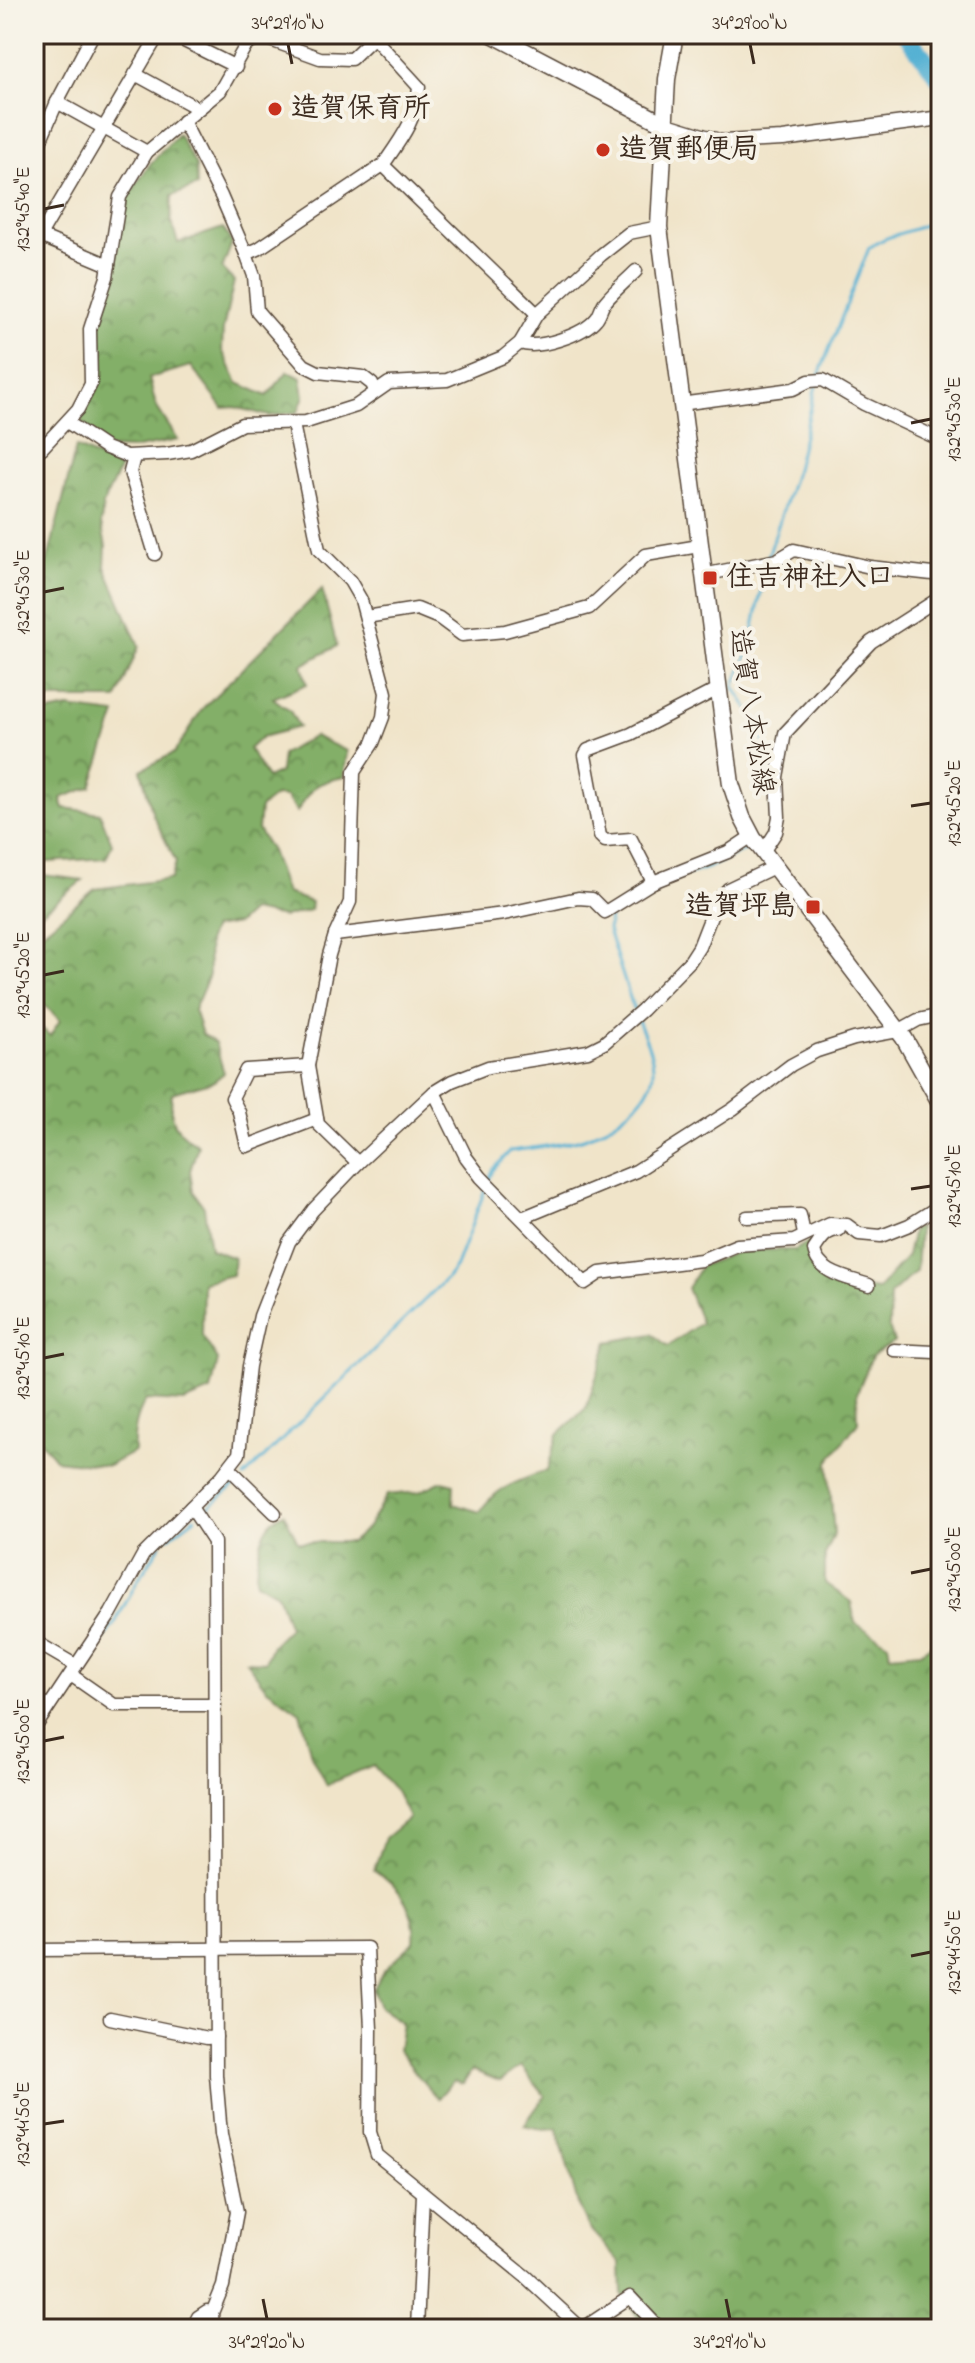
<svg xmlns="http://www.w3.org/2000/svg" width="975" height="2363" viewBox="0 0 975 2363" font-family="'Indie Flower','Klee One',sans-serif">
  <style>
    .forest { fill: url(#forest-crowns); stroke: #5f6c42; stroke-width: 2 }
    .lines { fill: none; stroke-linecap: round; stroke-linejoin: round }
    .stream { stroke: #55b1d3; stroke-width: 3 }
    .river { stroke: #55b1d3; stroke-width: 18 }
    .minor-casing { stroke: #564638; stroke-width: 15 }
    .tertiary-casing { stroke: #564638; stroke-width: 17 }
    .secondary-casing { stroke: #564638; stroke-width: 19 }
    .minor { stroke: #fff; stroke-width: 12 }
    .tertiary { stroke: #fff; stroke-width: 14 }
    .secondary { stroke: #fff; stroke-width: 16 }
    .ticks { fill: none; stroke: #3b2a1e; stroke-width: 3 }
    .poi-dot { fill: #c8321e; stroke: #f7f3e8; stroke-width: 3 }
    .labels { text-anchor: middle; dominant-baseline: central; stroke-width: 8; stroke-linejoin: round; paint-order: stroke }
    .poi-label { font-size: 28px; font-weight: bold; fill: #3b2a1e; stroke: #f7f3e8; text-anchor: start }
    .street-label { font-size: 28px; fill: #3b2a1e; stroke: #f7f3e8 }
    .neatline { fill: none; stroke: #3b2a1e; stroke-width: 3 }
    .ticks-label { font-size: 20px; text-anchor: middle; fill: #3b2a1e }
  </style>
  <defs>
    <pattern id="forest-crowns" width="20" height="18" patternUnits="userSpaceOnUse" patternTransform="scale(2)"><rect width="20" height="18" fill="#83af67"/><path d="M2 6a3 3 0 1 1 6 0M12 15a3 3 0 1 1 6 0" fill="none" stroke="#6c8f54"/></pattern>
  </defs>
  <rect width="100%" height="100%" fill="#f7f3e8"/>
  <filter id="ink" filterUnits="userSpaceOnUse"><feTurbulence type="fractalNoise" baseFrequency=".0125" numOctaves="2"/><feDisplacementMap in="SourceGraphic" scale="16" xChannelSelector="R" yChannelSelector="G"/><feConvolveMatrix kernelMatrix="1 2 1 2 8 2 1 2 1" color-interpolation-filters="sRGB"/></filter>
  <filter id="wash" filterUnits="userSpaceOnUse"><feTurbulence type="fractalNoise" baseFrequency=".006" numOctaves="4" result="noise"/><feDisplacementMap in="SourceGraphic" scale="32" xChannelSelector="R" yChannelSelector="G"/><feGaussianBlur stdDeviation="1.8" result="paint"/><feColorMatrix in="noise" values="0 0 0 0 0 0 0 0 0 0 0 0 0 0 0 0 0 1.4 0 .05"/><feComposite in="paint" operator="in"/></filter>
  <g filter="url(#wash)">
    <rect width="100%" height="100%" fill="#f0e4c9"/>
    <g class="forest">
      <path d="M178,134L196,166L197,186L172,196L171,221L178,243L223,228L232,243L222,269L234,281L223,329L222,350L238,383L267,396L288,371L301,378L304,396L298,412L269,416L235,407L223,408L191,366L149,378L156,406L178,440L132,449L108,448L79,419L96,390L95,329L116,270L119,231L128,196L151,163Z"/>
      <path d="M76,447L120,468L103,504L101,524L106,546L105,567L139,646L117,699H34V566L47,563Z"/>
      <path d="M322,589L337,646L302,665L307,684L273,698L290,711L299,727L262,737L249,749L267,778L280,772L282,754L314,736L347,751L344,777C315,782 310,788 297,812L286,797L275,796L260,808L258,830L271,851L286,893L311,902L310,910L284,917L251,911L237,924L213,928L208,939L209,975L194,1010L202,1034L215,1043L224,1073L214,1081L172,1093C169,1121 175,1131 198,1145L190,1171L193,1191L204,1207L210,1249L234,1258L232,1275L203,1282L202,1336L218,1360L211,1391L184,1402L146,1400C136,1417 133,1432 134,1452L108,1466L56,1460L34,1433V1021L50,1036L60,1020L34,995V939L95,889L171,879L176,862L153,815L141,770L174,753L203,708Z"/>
      <path d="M68,708L116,714L91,787L61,798L64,808L100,813L112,844L106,858L34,863V715Z"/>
      <path d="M34,874L83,880L34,919Z"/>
      <path d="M919,1228L916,1271L890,1295L889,1327L894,1342L872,1356L857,1393L858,1422L828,1462L834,1534L825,1555V1583L851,1602L855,1623L888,1643L890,1655L920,1652L937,1641L935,1627L941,1610V2329H646L622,2294L621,2263L589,2228L578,2204L557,2128L542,2129L524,2125L545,2096L521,2066L500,2081L472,2070L463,2084L453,2081L438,2098C422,2084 412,2066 398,2050L402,2023L379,2007L373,1990L383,1971L414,1942C417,1911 400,1886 374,1870L385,1838L409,1818L396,1791L373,1765L326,1785L311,1755L300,1712L266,1688L246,1661L265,1662L272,1645L289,1628L277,1594L256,1582C256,1559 260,1523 284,1513L298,1542H351L368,1527L387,1495L419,1492L442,1481L454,1484L453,1504L480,1512C494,1487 521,1481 547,1470L558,1434L586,1408L608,1342L652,1334L668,1346L701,1323L687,1288L701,1266L742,1250H795L812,1240L809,1258L816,1271L863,1288L878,1290L907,1256L913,1229Z"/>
    </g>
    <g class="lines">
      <g class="stream">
        <path d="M819,375L869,248C890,231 921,233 941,214"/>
        <path d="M767,560L796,469L816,386"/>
        <path d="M766,567L750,647L734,687L760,726L772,778"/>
        <path d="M767,837L772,817V789"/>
        <path d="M688,874L710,867L754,846"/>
        <path d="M615,913L610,916L608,930L634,1010"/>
        <path d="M489,1180L493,1170L510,1151C535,1147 561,1146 584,1138C609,1129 653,1100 653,1071C654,1055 643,1033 637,1018"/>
        <path d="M244,1477L447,1278L456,1266L486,1187"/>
        <path d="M201,1514L238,1482"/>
        <path d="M169,1537L195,1518"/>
        <path d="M77,1677L115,1623L139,1578L161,1545"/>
        <path d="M34,1744L73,1683"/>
      </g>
      <path class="river" d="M906,34L941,80"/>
    </g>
  </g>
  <g filter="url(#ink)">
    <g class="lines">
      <defs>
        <g id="minor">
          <path d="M170,34L236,67"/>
          <path d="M135,74L197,108"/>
          <path d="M57,102L147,152"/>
          <path d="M183,121L221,196L246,254L254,276L257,311L304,365L318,372L363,377L372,384L375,391"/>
          <path d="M34,155L57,102L93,34"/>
          <path d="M383,165L537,314"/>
          <path d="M34,222L40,236L109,265"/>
          <path d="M34,246L159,34"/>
          <path d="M246,254L258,249L383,165C401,139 417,119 419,87L374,38"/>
          <path d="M520,343C538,350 583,335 596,319C600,315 601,307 605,302C614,291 626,281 636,271"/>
          <path d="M680,404L793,389L809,381L823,380L864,404L941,440"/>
          <path d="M67,422L106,448L127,456L167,454L191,450L242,424L306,422L356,406L389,383L447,380L503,357L520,343L537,314L601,255L629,233L659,227"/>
          <path d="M293,424L319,550L350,581L361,600L386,693L383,717L373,743L354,772L350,902L335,935L329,955L308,1066L318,1124L358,1163"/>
          <path d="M34,453L42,448L78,409L91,384L90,329L107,277L120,197L147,152L220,91L246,45L262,37L320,58L351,59L377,34"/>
          <path d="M134,457L130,472L155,554"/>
          <path d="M703,575L777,560L794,550L870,567L941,575"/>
          <path d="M366,617L417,609L439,618L462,635L505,631L589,608L646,555L699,546"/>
          <path d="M763,852L776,832L779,817L777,777L785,733L871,642L941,597"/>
          <path d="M653,882L631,839L605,841L600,836L585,755L588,750L631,734L718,689"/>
          <path d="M335,935L504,914L578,898L592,899L605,912L653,882L728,852L752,836"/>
          <path d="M308,1066L246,1070L232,1098L239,1112L247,1146L317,1119"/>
          <path d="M434,1092L466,1157L481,1177L585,1283L600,1273L701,1260L737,1245L794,1241L830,1224L847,1225L859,1234L881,1236L909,1225L941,1205"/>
          <path d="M747,1217L800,1215L804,1234"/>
          <path d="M522,1218L636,1171L733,1109L791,1065L817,1051L854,1039L898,1031L918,1020L941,1015"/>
          <path d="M839,1230C826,1230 820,1241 814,1250C818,1274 849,1278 869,1285"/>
          <path d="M894,1350L934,1352L941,1347"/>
          <path d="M229,1468L275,1513"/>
          <path d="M191,1507L214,1542L216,2075L221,2134L237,2212L223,2286L212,2313L213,2329"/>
          <path d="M34,1641L75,1665"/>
          <path d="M71,1675L114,1705H215"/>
          <path d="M34,1729L111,1613L143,1555L222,1476L239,1454L249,1366L260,1316L289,1242L313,1210L358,1163L434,1092L452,1081L488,1067L588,1051L604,1043L642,1010L690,961L699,947L717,901L728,889L774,867"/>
          <path d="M34,1950L367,1948L371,2029L370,2132L377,2155L526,2277L582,2329"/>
          <path d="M110,2018L207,2038L216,2037"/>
          <path d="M192,2329L198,2317L207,2311L212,2313"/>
          <path d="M417,2329L423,2194"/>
          <path d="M582,2329L630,2297L660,2329"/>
        </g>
        <path id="tertiary" d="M664,124L722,142L783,139L941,118"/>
        <g id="secondary">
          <path d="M492,34L664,124"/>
          <path d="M675,34L667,79L659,227L731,784L742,817L753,838L904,1038L941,1104"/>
        </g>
      </defs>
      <use href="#minor" class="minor-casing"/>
      <use href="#tertiary" class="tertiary-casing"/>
      <use href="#secondary" class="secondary-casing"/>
      <use href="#minor" class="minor"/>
      <use href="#tertiary" class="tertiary"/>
      <use href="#secondary" class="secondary"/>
    </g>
  </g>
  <path class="ticks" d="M288,44L292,64M750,44L754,64M44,209L64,205M911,423L931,419M44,592L64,588M911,806L931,803M44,975L64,971M911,1189L931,1186M44,1358L64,1354M911,1573L931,1569M44,1741L64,1737M911,1956L931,1952M44,2124L64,2121M263,2299L267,2319M726,2299L730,2319"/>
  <g class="poi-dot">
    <circle cx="275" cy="109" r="8"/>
    <circle cx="603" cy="150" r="8"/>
    <rect x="702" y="570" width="16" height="16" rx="4"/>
    <rect x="805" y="899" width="16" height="16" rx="4"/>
  </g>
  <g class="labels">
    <g class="poi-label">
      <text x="291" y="109">造賀保育所</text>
      <text x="619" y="150">造賀郵便局</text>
      <text x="726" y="578">住吉神社入口</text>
      <text x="797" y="907" text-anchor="end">造賀坪島</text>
    </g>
    <g class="street-label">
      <text transform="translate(750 712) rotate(81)">造賀八本松線</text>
    </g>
  </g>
  <rect width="975" height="2363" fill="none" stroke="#f7f3e8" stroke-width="88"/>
  <rect x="44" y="44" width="887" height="2275" class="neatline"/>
  <g class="ticks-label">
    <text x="288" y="29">34°29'10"N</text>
    <text x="750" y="29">34°29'00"N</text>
    <text transform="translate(22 209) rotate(-90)" y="7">132°45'40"E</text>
    <text transform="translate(953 419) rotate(-90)" y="7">132°45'30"E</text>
    <text transform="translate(22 592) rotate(-90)" y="7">132°45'30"E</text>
    <text transform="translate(953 803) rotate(-90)" y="7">132°45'20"E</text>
    <text transform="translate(22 975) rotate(-90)" y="7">132°45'20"E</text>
    <text transform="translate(953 1186) rotate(-90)" y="7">132°45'10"E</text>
    <text transform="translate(22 1358) rotate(-90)" y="7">132°45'10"E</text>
    <text transform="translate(953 1569) rotate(-90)" y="7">132°45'00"E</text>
    <text transform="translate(22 1741) rotate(-90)" y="7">132°45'00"E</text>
    <text transform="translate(953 1952) rotate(-90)" y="7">132°44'50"E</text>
    <text transform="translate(22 2124) rotate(-90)" y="7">132°44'50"E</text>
    <text x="267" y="2348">34°29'20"N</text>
    <text x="730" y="2348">34°29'10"N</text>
  </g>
</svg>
